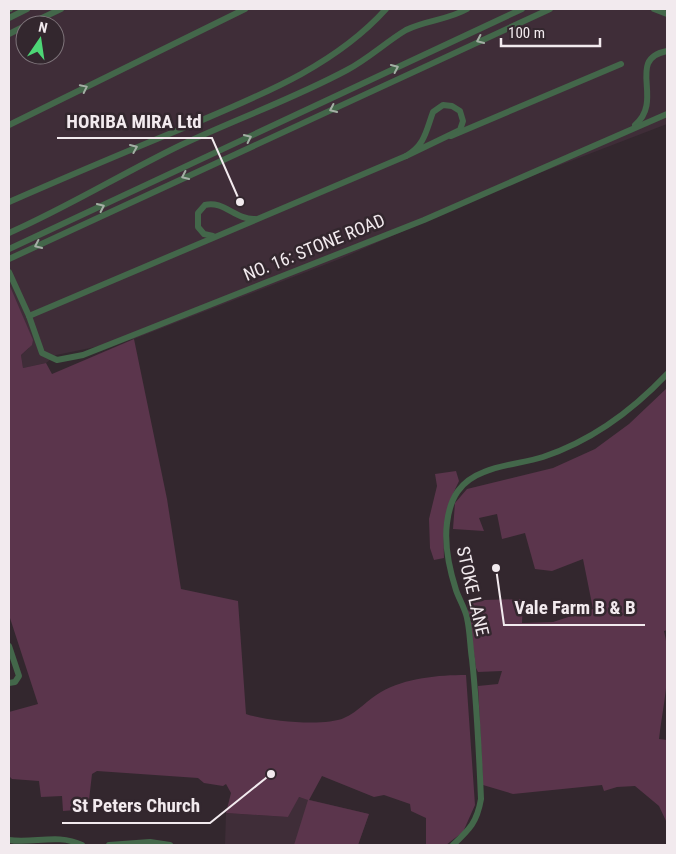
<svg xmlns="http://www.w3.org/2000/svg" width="676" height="854" viewBox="0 0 676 854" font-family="'Roboto Condensed',sans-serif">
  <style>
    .built { fill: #3f2d38; fill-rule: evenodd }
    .green { fill: #5b354c }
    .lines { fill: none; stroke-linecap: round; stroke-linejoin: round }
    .minor { stroke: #43674a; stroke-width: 6 }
    .oneway { stroke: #a3afa4 }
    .labels { text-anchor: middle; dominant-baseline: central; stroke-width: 5; stroke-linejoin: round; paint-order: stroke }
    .street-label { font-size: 18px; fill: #f2eaee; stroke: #33272e }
    .leader { fill: none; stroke: #f2eaee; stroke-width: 2 }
    .callout-dot { fill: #f2eaee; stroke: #33272e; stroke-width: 2 }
    .callout-label { font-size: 19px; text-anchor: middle; font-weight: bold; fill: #f2eaee; stroke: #33272e; stroke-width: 5; stroke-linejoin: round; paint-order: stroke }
  </style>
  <rect width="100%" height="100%" fill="#33272e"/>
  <g class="built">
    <path d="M9,9H667V124L511,184L342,258L134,339L56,355L46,363L23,368L21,355L29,348L9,284ZM25,25H55V55H25Z"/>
    <path d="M298,797L369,814L358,845H225L226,813L288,817Z"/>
  </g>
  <g class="green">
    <path d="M9,284L33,340L32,345L21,355L23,368L46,363L52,374L134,339L167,499L181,589L238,601L246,714C266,721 324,727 344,718C358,712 368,699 381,692C405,678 439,675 466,675L475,805L463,832L446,845H426V818L411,811L410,804L384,795L374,797L322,776L309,800L369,814L358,845H294L308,800L299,797L288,817L226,813L231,793L226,784L223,786L204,783L198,778L97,771L92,774L88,809L63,811L62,796L41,797L39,781L12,779L9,776V712L38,704L9,615Z"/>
    <path d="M667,388V630L664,631C673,666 663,704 659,739L667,740V823L659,806L635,786L617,787L604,791L602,785L513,794L483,785L478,686L498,684L502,671L478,672L476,668L467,604L485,600L523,599L522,623L553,622L593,609L583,559L552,571L535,569L525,533L502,539L497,514L479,518L484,531L453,529L455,503L467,489L553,468L595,449L629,424Z"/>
    <path d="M456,471L459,481C445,509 443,527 444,558L434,560L430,548L429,519L437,486L435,474Z"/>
  </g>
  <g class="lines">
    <g class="minor">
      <path d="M9,9H10"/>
      <path d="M654,9L667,14"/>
      <path d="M9,18L27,9"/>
      <path d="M27,25L61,9"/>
      <path d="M9,34L25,26"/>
      <path d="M443,105L452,106L460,111L463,121L460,130L406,156C425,145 426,131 433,112Z"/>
      <path d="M9,125L245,9"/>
      <path d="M635,125C665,100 625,59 667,51"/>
      <path d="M451,136L621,64"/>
      <path d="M9,202C66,177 123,153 181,129C253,98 332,69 386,9"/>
      <path d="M9,233C68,207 123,173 181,145C236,119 293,99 347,70C368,59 386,42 406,30C426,20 448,20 467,9"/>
      <path d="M213,236L204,234L198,227V213L205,205C223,200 236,220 255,219"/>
      <path d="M9,249L522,9"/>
      <path d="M9,259L550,9"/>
      <path d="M9,272L29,316L42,353L57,360L83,355L424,220L667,114"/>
      <path d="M29,316L406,156"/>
      <path d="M9,646L19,676L15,682L9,683"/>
      <path d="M9,840C33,844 58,833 82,845"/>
      <path d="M109,845L150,842L170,845"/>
      <path d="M453,845C470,829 477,822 481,799C479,752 477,705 472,659C470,646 470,631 467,618C465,608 459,599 456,590C449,568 444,546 447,523C450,498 460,481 484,472C503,464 524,463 543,457C591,441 632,411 667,374"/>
    </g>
  </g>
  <defs><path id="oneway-chevron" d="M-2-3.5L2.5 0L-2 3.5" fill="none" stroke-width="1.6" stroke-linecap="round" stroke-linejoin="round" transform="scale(1.25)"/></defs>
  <g class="oneway">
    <use href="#oneway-chevron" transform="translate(480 40) rotate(155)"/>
    <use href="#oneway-chevron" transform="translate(395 68) rotate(-25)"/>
    <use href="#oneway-chevron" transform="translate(84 88) rotate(-26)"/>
    <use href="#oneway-chevron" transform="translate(333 109) rotate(155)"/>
    <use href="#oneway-chevron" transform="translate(248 138) rotate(-25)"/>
    <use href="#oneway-chevron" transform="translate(134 148) rotate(-23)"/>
    <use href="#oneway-chevron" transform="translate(185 176) rotate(155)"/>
    <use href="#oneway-chevron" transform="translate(101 207) rotate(-25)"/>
    <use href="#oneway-chevron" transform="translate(38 245) rotate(155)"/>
  </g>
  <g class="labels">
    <g class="street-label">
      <text transform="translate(314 247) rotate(-22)">NO. 16: STONE ROAD</text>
      <text transform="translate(473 591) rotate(77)">STOKE LANE</text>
    </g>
  </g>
  <path class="leader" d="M240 202L212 138H57M496 568L504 625H645M271 774L210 823H62"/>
  <g class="callout-dot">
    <circle cx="240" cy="202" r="5"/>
    <circle cx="496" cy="568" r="5"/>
    <circle cx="271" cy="774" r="5"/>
  </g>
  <g class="callout-label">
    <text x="134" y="128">HORIBA MIRA Ltd</text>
    <text x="575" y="614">Vale Farm B &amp; B</text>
    <text x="136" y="812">St Peters Church</text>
  </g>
  <rect width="676" height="854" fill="none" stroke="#f2eaee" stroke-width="20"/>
  <g transform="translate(40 40) rotate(13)"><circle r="24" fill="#33272e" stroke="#7f757b"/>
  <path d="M0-4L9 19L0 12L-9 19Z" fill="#4dd676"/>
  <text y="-8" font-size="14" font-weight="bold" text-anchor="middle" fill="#f2eaee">N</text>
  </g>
  <path d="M501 38v8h99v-8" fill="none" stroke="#f2eaee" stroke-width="2.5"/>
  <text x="508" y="38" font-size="15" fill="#f2eaee" stroke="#33272e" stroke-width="4" paint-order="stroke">100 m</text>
</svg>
